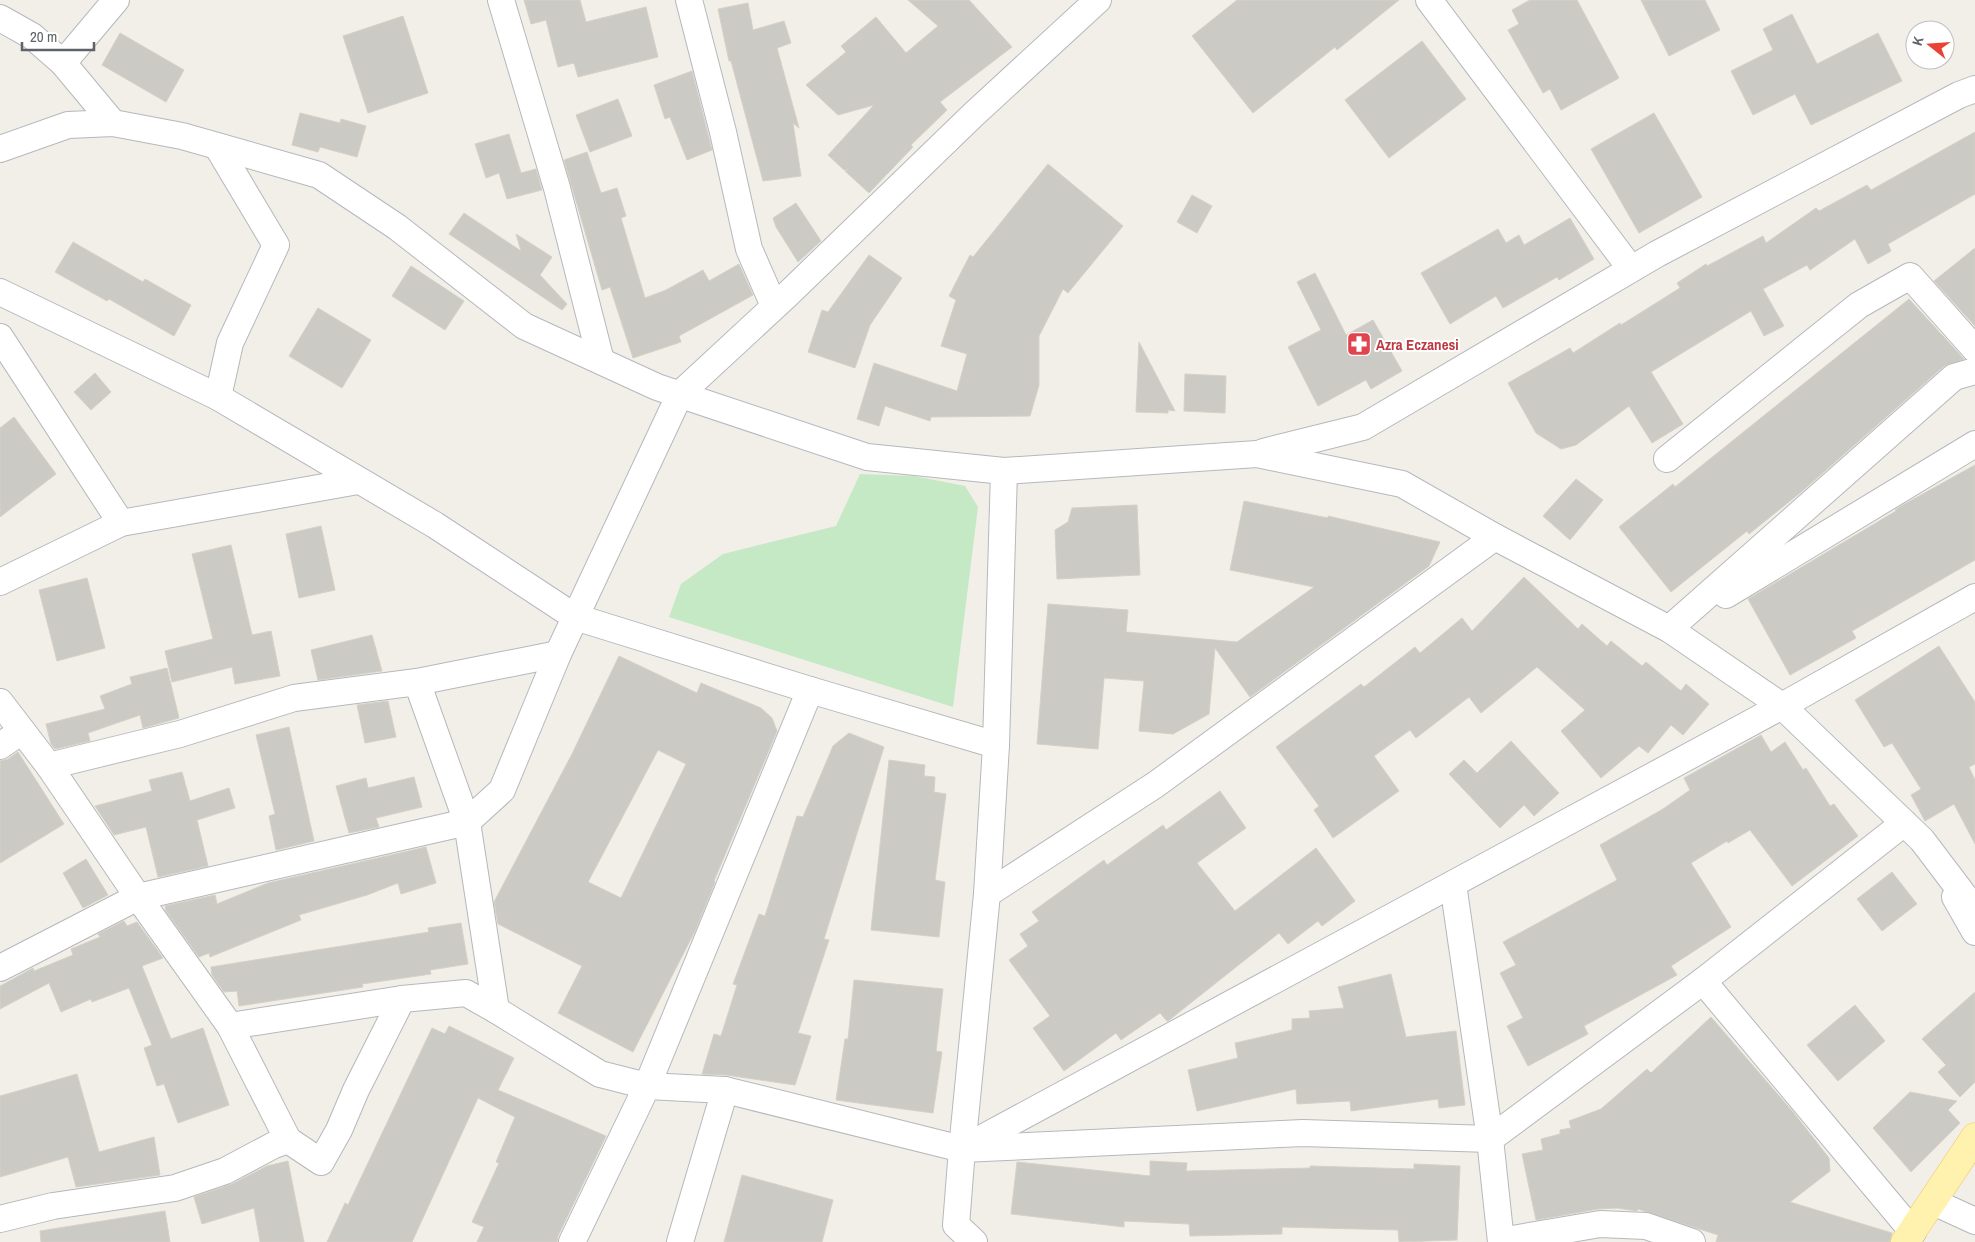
<svg xmlns="http://www.w3.org/2000/svg" width="1975" height="1242" viewBox="0 0 1975 1242" font-family="'Archivo Narrow',sans-serif">
  <style>
    .green { fill: #c5e8c5 }
    .building { fill: #cccac5; stroke: #d6d1c6; fill-rule: evenodd }
    .lines { fill: none; stroke-linecap: round; stroke-linejoin: round }
    .minor-casing { stroke: #b5b8bc; stroke-width: 28 }
    .major-casing { stroke: #f2c960; stroke-width: 29 }
    .minor { stroke: #fff; stroke-width: 26 }
    .major { stroke: #fff2af; stroke-width: 28 }
    .labels { text-anchor: middle; dominant-baseline: central; stroke-width: 4; stroke-linejoin: round; paint-order: stroke }
    .health-label { font-size: 15px; font-weight: bold; fill: #be3a42; stroke: #fff; text-anchor: start }
  </style>
  <rect width="100%" height="100%" fill="#f1efe8"/>
  <path class="green" d="M860,474L914,476L965,486L978,507L953,707L669,617L681,584L723,554L836,526Z"/>
  <g class="building">
    <path d="M524,0H580L586,22L646,7L658,57L578,77L574,63L558,67L546,20L531,24Z"/>
    <path d="M908,0H969L1012,47L940,102L947,110L911,145L913,147L869,193L845,171L848,169L844,170L828,155L874,105L838,115L806,85L846,52L841,46L876,17L906,53L938,26Z"/>
    <path d="M1237,0H1399L1337,50L1335,47L1253,113L1192,36Z"/>
    <path d="M1530,0H1577L1619,78L1561,110L1550,89L1543,93L1508,30L1519,24L1512,10Z"/>
    <path d="M1641,0H1705L1720,30L1669,56Z"/>
    <path d="M748,3L753,30L784,21L791,43L777,48L799,128L793,123L801,176L763,181L731,61H729L718,9Z"/>
    <path d="M1792,14L1817,64L1878,33L1902,81L1811,125L1795,94L1753,115L1731,71L1773,50L1763,29Z"/>
    <path d="M403,16L428,93L368,113L343,36Z"/>
    <path d="M120,33L184,70L166,102L102,65Z"/>
    <path d="M1422,41L1466,99L1389,158L1345,100Z"/>
    <path d="M692,71L712,150L687,160L670,117L665,119L654,85Z"/>
    <path d="M618,99L632,136L590,152L576,115Z"/>
    <path d="M300,113L340,123L341,119L366,126L357,157L320,147L318,152L292,145Z"/>
    <path d="M1654,113L1702,197L1639,233L1591,149Z"/>
    <path d="M1975,132V194L1888,244L1891,251L1868,264L1855,239L1810,270L1807,265L1763,289L1784,326L1764,336L1751,311L1651,372L1683,424L1652,443L1629,406L1576,445L1561,449L1536,433L1508,383L1570,348L1573,353L1620,323L1621,325L1680,288L1677,283L1706,264L1707,266L1763,236L1766,243L1816,208L1819,211L1867,185L1871,190Z"/>
    <path d="M509,134L521,173L536,169L542,190L507,199L499,173L486,178L475,144Z"/>
    <path d="M587,152L601,193L617,188L626,216L621,218L645,298L666,290L703,270L709,281L739,264L753,295L679,336L681,342L633,358L610,287L602,290L564,160Z"/>
    <path d="M1048,164L1123,226L1068,293L1063,289L1039,336V385L1030,416L931,417L930,421L885,406L879,426L857,419L874,363L957,391L967,354L941,346L956,300L949,296L970,255L973,257Z"/>
    <path d="M1192,195L1212,206L1197,233L1177,222Z"/>
    <path d="M796,203L821,241L798,262L776,227L773,218Z"/>
    <path d="M464,213L521,251L516,234L552,257L540,275L567,304L562,310L449,234Z"/>
    <path d="M1570,218L1594,259L1559,280L1557,277L1503,308L1496,296L1450,324L1421,273L1498,229L1506,243L1519,235L1524,245Z"/>
    <path d="M73,242L143,282L145,279L191,305L174,336L109,299L107,301L55,272Z"/>
    <path d="M1975,248V326L1934,281Z"/>
    <path d="M869,255L902,278L870,325L855,368L808,352L822,310L828,312Z"/>
    <path d="M411,266L464,301L445,330L392,296Z"/>
    <path d="M1315,273L1346,335L1373,320L1402,371L1371,389L1366,380L1318,406L1288,347L1321,330L1297,282Z"/>
    <path d="M1909,299L1964,359L1944,366L1800,493L1749,534L1747,531L1671,592L1619,527L1673,484L1675,487Z"/>
    <path d="M318,308L371,340L342,388L289,356Z"/>
    <path d="M1139,342L1175,411L1168,410V413L1136,412Z"/>
    <path d="M95,373L111,392L91,410L74,392Z"/>
    <path d="M1185,374L1226,376L1225,413L1184,411Z"/>
    <path d="M14,417L56,474L0,517V428Z"/>
    <path d="M1975,465V560L1852,631L1856,638L1790,675L1748,599L1896,511L1895,510L1901,506Z"/>
    <path d="M1576,479L1603,500L1570,540L1543,516Z"/>
    <path d="M1244,501L1328,518V516L1440,542L1429,566L1250,697L1215,648L1209,714L1173,734L1139,731L1144,681L1104,678L1098,749L1037,744L1048,604L1128,610L1126,632L1237,642L1314,587L1230,570Z"/>
    <path d="M1137,505L1140,575L1057,579L1055,530L1068,522L1072,508Z"/>
    <path d="M321,526L335,590L299,598L286,534Z"/>
    <path d="M231,545L252,635L271,631L280,676L235,684L232,667L172,682L165,651L213,639L192,554Z"/>
    <path d="M1524,577L1578,629L1582,624L1607,646L1611,641L1642,666L1646,662L1681,691L1686,684L1709,704L1683,735L1671,725L1648,753L1639,746L1601,778L1561,731L1585,710L1537,667L1481,713L1469,697L1416,738L1410,730L1374,756L1399,791L1333,838L1314,810L1319,806L1276,747L1361,684L1364,687L1415,647L1420,653L1462,618L1472,631Z"/>
    <path d="M87,578L105,648L57,661L39,590Z"/>
    <path d="M372,635L382,671L318,680L311,650Z"/>
    <path d="M1939,646L1975,702V764L1969,767L1975,780V844L1954,804L1925,821L1911,795L1921,789L1892,743L1884,747L1855,700Z"/>
    <path d="M619,656L697,693L701,683L761,708L772,718L777,731L714,881L715,882L695,931L633,1052L558,1013L582,966L498,924L494,902L572,754ZM658,750L686,764L621,898L588,882Z"/>
    <path d="M167,668L179,718L143,728L140,715L88,733L90,741L55,749L51,744L46,724L105,709L100,696L132,684L130,677Z"/>
    <path d="M388,701L396,737L365,743L357,705Z"/>
    <path d="M289,727L314,841L276,850L269,816L275,814L256,735Z"/>
    <path d="M849,733L884,747L824,939L829,940L798,1033L811,1036L795,1085L726,1075L702,1074L714,1034L721,1036L737,985L733,984L759,914L765,916L797,816L803,817L833,746Z"/>
    <path d="M1761,735L1771,752L1785,742L1803,770L1806,768L1830,806L1834,804L1858,836L1792,886L1750,830L1728,843L1727,841L1691,863L1731,927L1671,966L1677,975L1584,1026L1588,1034L1528,1066L1507,1026L1523,1018L1500,973L1516,965L1503,942L1617,880L1600,845L1663,809L1690,790L1684,778Z"/>
    <path d="M1511,741L1559,793L1534,816L1524,805L1500,828L1449,774L1464,760L1477,773Z"/>
    <path d="M18,752L64,824L0,863V761L8,759Z"/>
    <path d="M889,760L925,765L924,776L935,777L934,792L946,794L935,880L945,882L939,937L871,930Z"/>
    <path d="M182,772L190,801L229,788L235,808L197,820L208,866L158,877L146,827L114,835L95,806L152,791L149,780Z"/>
    <path d="M414,777L422,807L376,818L379,827L349,833L336,786L366,778L368,788Z"/>
    <path d="M1220,791L1246,828L1197,863L1235,911L1316,848L1355,901L1322,926L1318,921L1288,944L1279,933L1168,1021H1167L1160,1013L1121,1040L1116,1033L1064,1071L1033,1028L1050,1016L1009,960L1028,946L1020,934L1039,921L1032,912L1104,860L1107,865L1163,825L1166,830Z"/>
    <path d="M426,847L436,883L401,894L398,883L367,895L299,915L301,920L210,957L209,953L199,957L166,911L165,906L215,895L217,904L268,883Z"/>
    <path d="M86,859L108,895L83,908L63,873Z"/>
    <path d="M1892,872L1917,904L1882,931L1857,899Z"/>
    <path d="M124,921L127,926L137,922L163,958L142,966L171,1039L203,1028L229,1105L178,1123L164,1084L157,1086L144,1048L152,1045L129,988L92,1002L91,999L61,1012L49,983L0,1009V986L33,968L34,971L73,955L71,949L100,937L98,934Z"/>
    <path d="M461,923L468,964L430,970L431,974L362,984L363,987L239,1006L237,991L224,992L212,975L211,967L429,932L428,928Z"/>
    <path d="M1391,974L1406,1037L1456,1031L1465,1105L1439,1108L1438,1099L1351,1111L1350,1101L1297,1104L1296,1089L1197,1111L1188,1070L1238,1058L1235,1043L1292,1030V1019L1310,1018L1309,1011L1344,1008L1338,987Z"/>
    <path d="M854,980L943,989L936,1051L942,1052L933,1113L836,1100L845,1039H848Z"/>
    <path d="M1975,992V1082L1960,1097L1938,1072L1946,1065L1922,1039Z"/>
    <path d="M1855,1005L1885,1041L1838,1081L1807,1045Z"/>
    <path d="M1711,1017L1793,1112L1829,1158L1830,1171L1790,1202L1892,1233L1890,1242H1716L1718,1235L1638,1209L1637,1211L1617,1208L1598,1209L1536,1220L1522,1154L1543,1150L1541,1139L1560,1134V1130L1571,1128L1569,1121L1601,1109L1647,1069L1651,1073Z"/>
    <path d="M449,1026L514,1058L498,1090L606,1136L558,1236L557,1242H477L484,1227L472,1222L499,1163L496,1162L515,1117L478,1098L412,1242H327L345,1203L348,1205L432,1028L445,1034Z"/>
    <path d="M77,1074L99,1152L154,1137L160,1175L76,1187L68,1157L0,1177V1096Z"/>
    <path d="M1910,1092L1957,1101L1948,1110L1960,1123L1911,1172L1873,1128Z"/>
    <path d="M288,1161L304,1242H260L254,1208L202,1224L194,1197L232,1184L267,1166Z"/>
    <path d="M1150,1161L1187,1163L1186,1171L1310,1168V1166L1414,1169V1164L1460,1166L1457,1240L1399,1242L1398,1230L1282,1227V1234L1190,1236L1189,1224L1124,1221V1227L1011,1214L1017,1162L1150,1176Z"/>
    <path d="M742,1175L833,1200L822,1242H724Z"/>
    <path d="M165,1211L170,1242H41L40,1231Z"/>
  </g>
  <g class="lines">
    <defs>
      <g id="minor">
        <path d="M501,0L557,188L601,361"/>
        <path d="M689,0L723,132L749,249L774,306"/>
        <path d="M1429,0L1631,269"/>
        <path d="M0,18L32,36L63,63L113,123"/>
        <path d="M63,63L116,0"/>
        <path d="M217,146L276,245L230,343L218,397"/>
        <path d="M0,149L68,125L113,123L182,136L319,175L397,227L524,326L657,387L867,457L1004,471L1257,454L1402,484L1495,537L1669,629L1782,706L1922,840L1975,910"/>
        <path d="M0,292L218,397L435,525L575,617L810,690L996,745"/>
        <path d="M0,337L121,523"/>
        <path d="M1263,452L1363,427L1657,254L1959,95L1975,89"/>
        <path d="M1667,459L1859,305L1910,276L1975,349"/>
        <path d="M0,582L121,523L358,481"/>
        <path d="M1726,595L1975,444"/>
        <path d="M1669,629L1954,377L1975,371"/>
        <path d="M417,682L558,654"/>
        <path d="M0,702L49,766L138,897L230,1026L402,999L466,993L496,1010L600,1074L647,1086L725,1090L962,1149L1782,706L1975,597"/>
        <path d="M0,746L22,731"/>
        <path d="M49,766L180,734L294,698L417,682L467,822L496,1010"/>
        <path d="M1453,884L1490,1139L1501,1242"/>
        <path d="M987,894L1155,785L1495,537"/>
        <path d="M1955,897L1975,932"/>
        <path d="M0,968L138,897L467,822L502,790L558,654L680,394L788,294L973,115L1098,0"/>
        <path d="M1703,981L1913,1232"/>
        <path d="M288,1140L321,1162L339,1130L356,1090L402,999"/>
        <path d="M962,1149L987,894L996,745L1004,471"/>
        <path d="M1940,1205L1975,1221"/>
        <path d="M0,1219L53,1206L175,1188L225,1171L274,1145L288,1140L230,1026"/>
        <path d="M1501,1241L1600,1224L1646,1226L1692,1242"/>
        <path d="M572,1242L647,1086L810,690"/>
        <path d="M680,1242L725,1090"/>
        <path d="M974,1242L956,1225L962,1149L1303,1133L1490,1139L1703,981L1904,823"/>
      </g>
      <path id="major" d="M1905,1242L1975,1137"/>
    </defs>
    <use href="#minor" class="minor-casing"/>
    <use href="#major" class="major-casing"/>
    <use href="#minor" class="minor"/>
    <use href="#major" class="major"/>
  </g>
  <defs>
    <symbol id="pharmacy-square" viewBox="-11 -11 22 22"><rect x="-9" y="-9" width="18" height="18" rx="4" fill="#e0444e" stroke="#fff"/><path d="M-2-6h4v4h4v4h-4v4h-4v-4h-4v-4h4Z" fill="#fff"/></symbol>
  </defs>
  <g fill-rule="evenodd">
    <use href="#pharmacy-square" x="1345" y="330" width="28" height="28"/>
  </g>
  <g class="labels">
    <g class="health-label">
      <text x="1376" y="344">Azra Eczanesi</text>
    </g>
  </g>
  <g transform="translate(1930 45) rotate(287)"><circle r="24" fill="#ffffff" stroke="#bfc1c3"/>
  <path d="M0-4L9 19L0 12L-9 19Z" fill="#ea4335"/>
  <text y="-8" font-size="14" font-weight="bold" text-anchor="middle" fill="#5f6368">K</text>
  </g>
  <path d="M22 42v8h72v-8" fill="none" stroke="#5f6368" stroke-width="2.5"/>
  <text x="30" y="42" font-size="15" fill="#5f6368" stroke="#ffffff" stroke-width="4" paint-order="stroke">20 m</text>
</svg>
